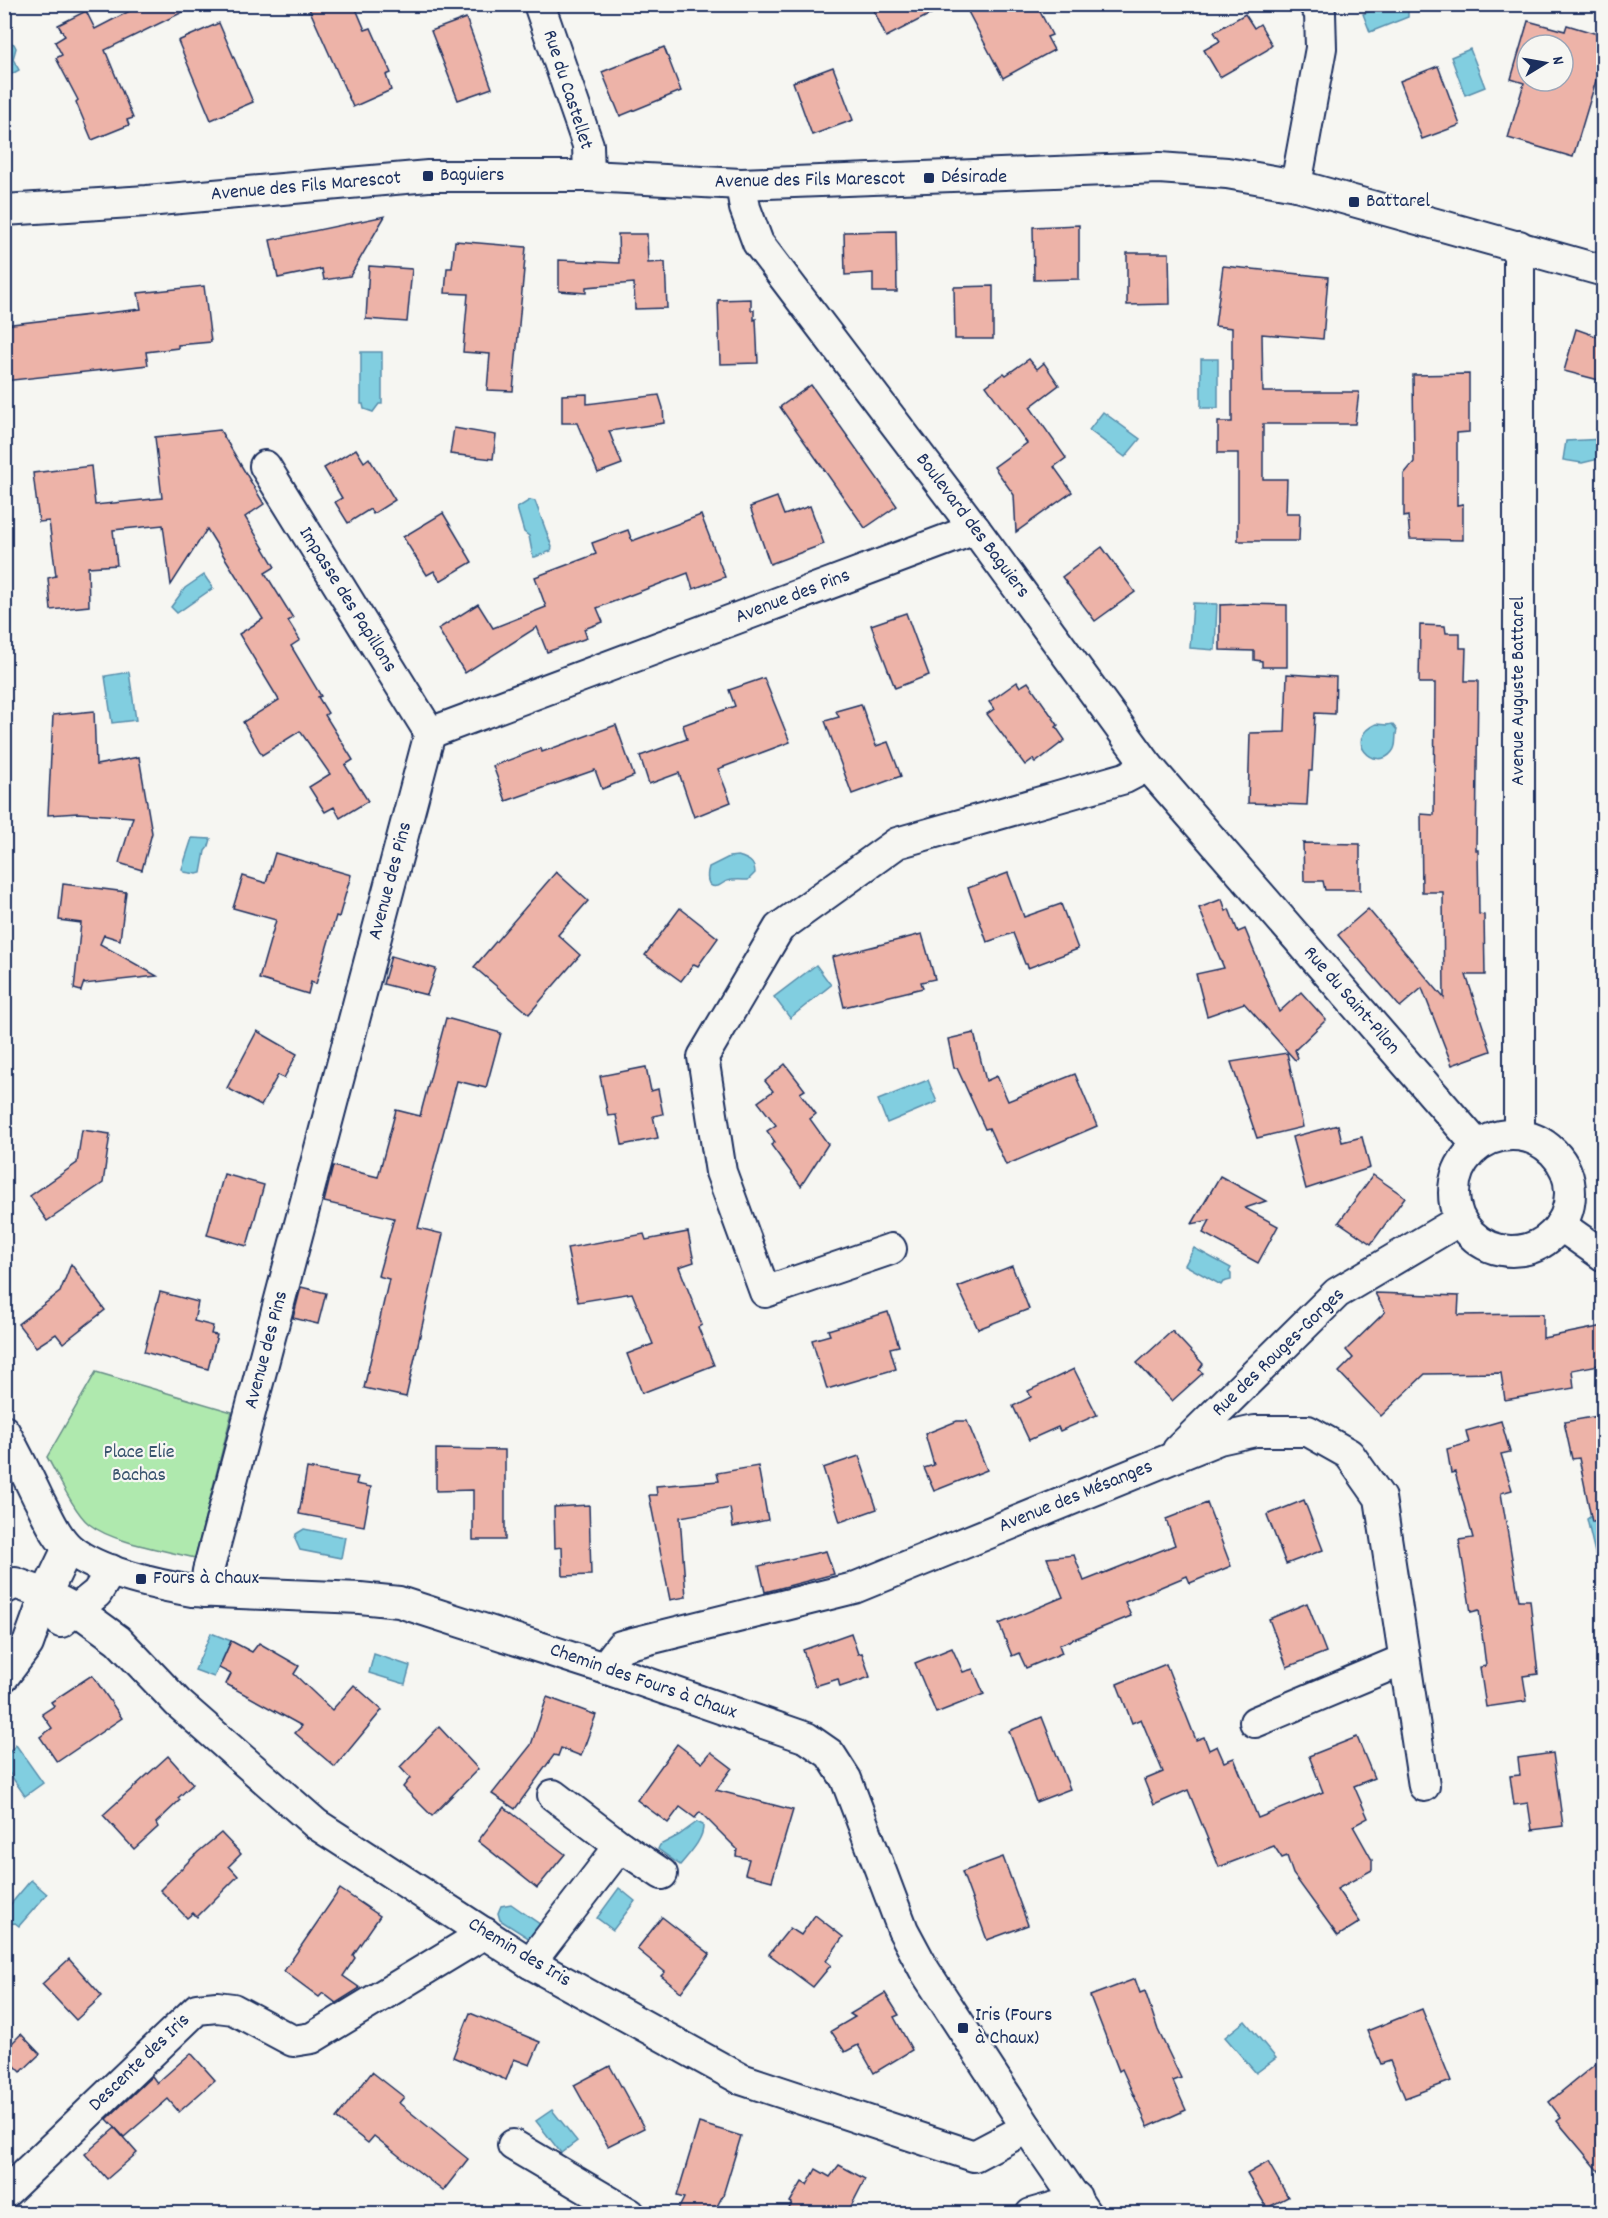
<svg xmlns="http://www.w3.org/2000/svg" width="1608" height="2218" viewBox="0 0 1608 2218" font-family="Dekko,sans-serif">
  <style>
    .green { fill: #afe9ae; stroke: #658c86; stroke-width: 1.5 }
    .water { fill: #81cee0; stroke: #588eac; stroke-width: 1.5 }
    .building { fill: #edb3a8; stroke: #1b2f5e; stroke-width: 1.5; fill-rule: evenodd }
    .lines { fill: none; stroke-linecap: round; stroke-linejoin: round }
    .minor-casing { stroke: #1b2f5e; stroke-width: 34 }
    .minor { stroke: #f6f6f2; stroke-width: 30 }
    .poi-dot { fill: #1b2f5e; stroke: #f6f6f2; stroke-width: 2 }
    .labels { text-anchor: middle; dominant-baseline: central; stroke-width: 4.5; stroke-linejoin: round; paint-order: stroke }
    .street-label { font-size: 20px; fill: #1b2f5e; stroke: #f6f6f2 }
    .poi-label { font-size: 20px; fill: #1b2f5e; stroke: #f6f6f2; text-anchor: start }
    .park-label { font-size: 20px; fill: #39546e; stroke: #f6f6f2 }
  </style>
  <rect width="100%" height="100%" fill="#f6f6f2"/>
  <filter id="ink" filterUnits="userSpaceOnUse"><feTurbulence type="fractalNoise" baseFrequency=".0167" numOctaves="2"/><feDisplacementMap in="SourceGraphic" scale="12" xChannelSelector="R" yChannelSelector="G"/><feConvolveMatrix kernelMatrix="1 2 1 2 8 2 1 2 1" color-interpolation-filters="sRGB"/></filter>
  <g filter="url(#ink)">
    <path class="green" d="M96,1372L232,1412L195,1558C164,1550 113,1543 89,1524C74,1512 57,1474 47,1457Z"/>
    <g class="water">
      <path d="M1386,5H1408V17L1370,32L1363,14Z"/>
      <path d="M5,40L14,44L16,48L13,59L19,70L5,78Z"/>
      <path d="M1470,49L1485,87L1465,95L1451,57Z"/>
      <path d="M361,352H382V404H379L373,412L364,409L363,404H361Z"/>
      <rect x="1201" y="359" width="17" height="49"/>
      <path d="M1103,412L1140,439L1125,457L1089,430Z"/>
      <path d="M1603,439V458L1582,463L1563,460L1566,441Z"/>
      <path d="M530,500L535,501L552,547L551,551L535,557H533L529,536L524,532L517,508Z"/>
      <path d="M204,575L213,588L177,613L171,607L185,588Z"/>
      <path d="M1193,603L1217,604L1215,650L1190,648Z"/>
      <path d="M129,672L136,720L112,723L105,676Z"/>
      <path d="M1376,724L1387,725L1392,724L1397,730C1394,738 1398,745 1392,752C1375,773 1342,739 1376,724Z"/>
      <path d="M192,838L211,839L209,846L205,851L201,873L197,874L184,872L182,869Z"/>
      <path d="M738,856C748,859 755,862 755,873L748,880C742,880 734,879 727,881C724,882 721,885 718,886C705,889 707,874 709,867L729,857Z"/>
      <path d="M816,965L831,985L790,1018L774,997Z"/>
      <path d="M928,1080L937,1102L887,1123L878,1100Z"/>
      <path d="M1194,1248L1231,1268L1229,1272L1231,1274V1280L1223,1282L1221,1285L1185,1265Z"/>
      <path d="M1603,1513V1569L1599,1570L1587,1519L1591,1516Z"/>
      <path d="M304,1529L345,1537L341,1558L300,1550L295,1539L296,1534Z"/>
      <path d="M211,1633L231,1641L214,1677L195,1670Z"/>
      <path d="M374,1654L410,1666L405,1684L369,1673Z"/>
      <path d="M16,1745L43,1783L25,1796L5,1767V1757Z"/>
      <path d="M697,1822L703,1825C704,1839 689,1854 680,1865L658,1849L660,1845L679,1835Z"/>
      <path d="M31,1880L47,1894L19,1926L15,1923L9,1924L5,1911Z"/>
      <path d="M619,1888L635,1901L613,1930L597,1918Z"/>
      <path d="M511,1904L541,1925L530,1939L500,1920L498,1913L501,1906Z"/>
      <path d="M1245,2021L1276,2058L1256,2073L1225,2037Z"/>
      <path d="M552,2110L577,2141L561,2153L536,2121Z"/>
    </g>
    <g class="building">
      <path d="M143,4H199L105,50L133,118L127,120L129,125L92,140L76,102L78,100L56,58L62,55L55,42L65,36L58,25L86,11L95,29Z"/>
      <path d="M307,4H354L365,30L371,28L391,73L386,75L391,90L353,107Z"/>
      <path d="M871,4H950L886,37Z"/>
      <path d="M964,4H1036L1052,35L1047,37L1054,50L1003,78Z"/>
      <path d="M1245,14L1254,28L1260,24L1272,45L1267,50L1220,77L1204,50L1220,41L1214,32Z"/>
      <path d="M466,18L492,88L458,100L431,31Z"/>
      <path d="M1528,21L1565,31L1567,25L1604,36V54L1573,157L1508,138L1524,83L1511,79ZM1527,45H1563V81H1527Z"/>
      <path d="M219,23L253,102L211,120L178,41Z"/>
      <path d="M664,47L681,91L620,116L602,72Z"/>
      <path d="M1438,66L1460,125L1422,139L1400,81Z"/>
      <path d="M833,67L853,120L812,135L793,82Z"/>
      <path d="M385,216L350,276L324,280L322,269L278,278L270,240Z"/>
      <path d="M1079,225V279L1034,280L1033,227Z"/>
      <path d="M896,231L897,292H873V273L845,275L844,232Z"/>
      <path d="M618,234H647L648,263L665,262L667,308L635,309L634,283L586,287V293L559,291V260L619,263Z"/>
      <path d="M455,241L526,247L513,391L487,390L490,354L463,352L468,294L445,293L447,268H452Z"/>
      <path d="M1127,253H1169L1170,304L1127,305Z"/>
      <path d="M369,266L412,269L407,322L366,319Z"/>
      <path d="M1223,266L1328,277L1323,339L1262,334L1263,392H1359L1355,424H1263V479H1287L1286,513H1300L1299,541H1238V453H1218V422H1232V328L1215,326Z"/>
      <path d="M204,286L211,342L178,345V348L146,352L148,365L4,381V325L141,309L138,293Z"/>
      <path d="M993,286V339H955L954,287Z"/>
      <path d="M751,299V310H754V320L756,319L758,363L720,364L718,300Z"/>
      <path d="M1576,329L1604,339V367L1599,380L1564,371Z"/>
      <path d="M1029,359L1037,369L1044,363L1059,385L1030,407L1066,458L1054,467L1072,492L1016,532L1014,495L994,467L1027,443L986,386L1004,373L1006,375Z"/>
      <path d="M1469,374V432L1457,433V505L1463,504V540L1410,539L1408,516L1404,517V474L1414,462L1413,375Z"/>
      <path d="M811,385L897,506L865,528L780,407Z"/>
      <path d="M587,394V404L659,395L663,408L664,423L609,431L622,464L598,473L577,423H562V395Z"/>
      <path d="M454,428L496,435L493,459L450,454Z"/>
      <path d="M220,430L264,504L245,517L275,567L265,573L293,618L288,621L300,640L291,646L321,696L318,697L328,713L325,715L353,760L345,765L368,801L340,818L334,807L325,812L309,787L330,774L300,731L262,755L243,722L279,700L239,634L263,619L207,529L171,585L163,525L113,530L117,565L88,567L89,606L51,610L48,578L56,576L49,521L39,522L33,473L91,466L95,505L162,498L155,437Z"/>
      <path d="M356,449L364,462L369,458L395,500L373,514L370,509L348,523L335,502L342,498L324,468Z"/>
      <path d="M777,497L784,515L810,506L824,544L770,564L750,507Z"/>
      <path d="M443,513L472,562L440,581L434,571L427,575L403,537Z"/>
      <path d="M701,515L725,577L693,589L688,573L597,608L603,622L584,629L587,638L547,652L537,627L465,673L438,629L478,604L493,628L546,607L535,577L596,554L592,543L628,530L632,541Z"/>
      <path d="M1102,547L1135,592L1095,621L1062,577Z"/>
      <path d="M1244,604L1287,605V667H1262V661L1254,660V651L1220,650V605Z"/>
      <path d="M906,613L929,675L895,688L871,625Z"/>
      <path d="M1420,625L1445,626L1446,633H1460V648H1466L1465,681H1478L1476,850H1478L1479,914L1484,915L1485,975H1466L1491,1051L1452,1065L1422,988L1400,1007L1338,935L1368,909L1444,998L1443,892H1422L1421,814L1434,815L1435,683H1419Z"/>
      <path d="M1287,674L1336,677L1335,714L1315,713L1312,771H1309L1307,805L1248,803L1250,733L1285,732Z"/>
      <path d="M764,678L790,742L718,769L731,802L694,817L679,773L649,784L640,756L687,739L683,725L735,706L729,690Z"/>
      <path d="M1017,682L1020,687L1028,682L1058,725L1056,727L1065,740L1035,763L1033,759L1025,765L987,714L994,709L989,702Z"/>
      <path d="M861,704L876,746L888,742L901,776L852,794L825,721L839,717L836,711Z"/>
      <path d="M94,711L96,765L139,757L152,833L142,870L119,863L133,817L78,813L48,815L53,715Z"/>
      <path d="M616,725L634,776L602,789L595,770L506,801L493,766L541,748L542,752Z"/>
      <path d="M1303,843L1360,844V890H1325L1323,881H1304Z"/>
      <path d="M275,853L351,875L339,917L336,916L316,984L311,982L308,994L259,979L276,920L233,908L243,876L266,883Z"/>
      <path d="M556,872L588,901L558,935L580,955L529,1014L474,967Z"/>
      <path d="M1008,873L1024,917L1061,904L1078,949L1028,968L1027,964H1025L1013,933L987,942L968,888Z"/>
      <path d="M63,884L126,892L120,940L104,935L100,944L157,976L84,984V982L81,991L74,989L81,923L59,920Z"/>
      <path d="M1222,899L1226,911L1229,909L1238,932L1245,929L1279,1012L1301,992L1326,1020L1295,1050L1298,1058L1295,1060L1244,1003L1207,1016L1196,974L1224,968L1199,908Z"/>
      <path d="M680,908L718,938L698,966L694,964L681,981L645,955Z"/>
      <path d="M922,934L935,979L921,982L923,988L844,1007L832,957Z"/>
      <path d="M391,956L436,969L427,995L383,984Z"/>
      <path d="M446,1018L501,1033L486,1088L457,1081L418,1228L443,1234L406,1397L364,1388L389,1279L378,1276L394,1218L324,1202L333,1166L378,1177L396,1110L420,1116Z"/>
      <path d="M257,1031L297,1054L284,1078L278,1075L261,1106L227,1088Z"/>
      <path d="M974,1033L986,1081L997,1076L1008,1101L1075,1074L1097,1126L1006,1165L989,1128L985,1129L957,1068H954L948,1039Z"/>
      <path d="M1287,1053L1303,1127L1257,1138L1231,1062Z"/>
      <path d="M785,1064L805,1090L800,1093L816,1114L810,1119L828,1144L801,1186L771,1145L775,1142L767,1131L776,1125L758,1102L773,1091L765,1081Z"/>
      <path d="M646,1067L651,1091L658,1089L663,1114L653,1116L658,1138L622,1145L616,1115L608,1116L600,1076Z"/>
      <path d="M1338,1125L1342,1142L1362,1137L1370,1168L1306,1189L1292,1137Z"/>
      <path d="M82,1130L110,1134L103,1183L47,1221L30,1196L77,1163Z"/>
      <path d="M224,1174L264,1185L247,1246L207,1235Z"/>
      <path d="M1373,1175L1405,1197L1371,1244L1339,1222Z"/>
      <path d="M1220,1176L1266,1201L1245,1208L1278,1226L1258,1263L1203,1233L1210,1220L1192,1224Z"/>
      <path d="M688,1232L694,1262L679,1267L702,1325L698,1327L714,1365L642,1393L627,1354L653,1344L632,1293L578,1302L567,1248L644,1234L646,1240Z"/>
      <path d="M71,1264L105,1310L63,1343L56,1334L36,1347L18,1324L60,1292Z"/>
      <path d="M1012,1266L1029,1309L978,1329L958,1287Z"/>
      <path d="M301,1287L326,1293L318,1324L293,1318Z"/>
      <path d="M160,1292L198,1302L194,1321L213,1326L211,1334L217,1335L208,1369L144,1352Z"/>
      <path d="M1375,1293L1459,1296L1458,1315L1543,1314V1338L1604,1326V1364L1572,1370L1574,1388L1505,1400L1501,1373L1425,1374L1381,1416L1339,1372L1353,1358L1346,1350L1385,1312Z"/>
      <path d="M888,1312L899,1346L890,1348L896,1369L827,1389L812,1340L830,1335L828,1330Z"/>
      <path d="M1172,1331L1203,1364L1199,1370L1203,1373L1172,1401L1137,1363Z"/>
      <path d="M1074,1369L1097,1415L1060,1431L1058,1427L1029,1440L1013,1406L1031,1397L1028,1391Z"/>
      <path d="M1604,1415V1521L1592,1522L1579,1458L1572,1459L1564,1422Z"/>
      <path d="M957,1421H967L987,1470L934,1491L924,1468L934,1465L925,1434Z"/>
      <path d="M1501,1421L1510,1452L1501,1454L1512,1490L1501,1493L1519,1600H1530L1538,1674L1523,1676L1527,1701L1486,1707L1480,1667L1486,1666L1479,1610L1471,1612L1459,1540L1473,1538L1455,1472L1451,1473L1447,1449L1469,1443L1466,1431Z"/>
      <path d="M436,1449L505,1450V1540H473V1490L436,1491Z"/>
      <path d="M859,1456L877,1509L840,1522L823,1468Z"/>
      <path d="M758,1466L768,1520L733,1527L730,1508L680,1517L686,1597L670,1600L649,1495H657L656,1486L719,1481L717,1473Z"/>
      <path d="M307,1468L358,1477L356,1484L371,1487L364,1526L299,1514Z"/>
      <path d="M1304,1500L1323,1550L1286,1564L1267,1515Z"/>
      <path d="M1207,1503L1231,1566L1190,1583L1187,1576L1125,1602L1131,1616L1059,1645L1062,1653L1026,1668L1019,1653L1012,1656L999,1624L1063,1597L1047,1558L1074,1555L1084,1581L1175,1545L1166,1519Z"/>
      <path d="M589,1505L591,1575L563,1576L562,1547L555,1548L554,1507Z"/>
      <path d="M826,1551L834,1574L765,1592L759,1566Z"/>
      <path d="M1307,1603L1326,1652L1287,1667L1269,1619Z"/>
      <path d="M851,1633L858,1654L862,1653L870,1677L840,1687L838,1679L815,1686L803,1650Z"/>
      <path d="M231,1641L252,1652L259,1643L299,1666L294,1674L332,1710L354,1685L382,1710L335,1767L295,1733L302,1726L226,1684L231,1674L219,1668Z"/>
      <path d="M952,1648L963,1672L973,1669L984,1694L936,1713L915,1663Z"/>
      <path d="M1166,1664L1196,1740L1204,1737L1209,1750L1217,1746L1224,1762L1234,1758L1258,1818L1323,1792L1309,1756L1357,1737L1374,1778L1354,1786L1368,1818L1353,1826L1372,1860V1870L1337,1889L1360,1922L1338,1936L1293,1874L1287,1856L1282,1858L1274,1846L1219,1867L1188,1790L1154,1805L1144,1780L1163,1772L1141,1719L1132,1723L1117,1684Z"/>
      <path d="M92,1675L122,1718L57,1762L40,1737L52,1728L42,1714L54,1706L51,1702Z"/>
      <path d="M547,1697L596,1715L581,1756L561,1748L558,1756L554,1755L515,1809L492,1794L531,1745Z"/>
      <path d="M1042,1717L1070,1789L1036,1802L1009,1731Z"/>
      <path d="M439,1727L478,1769L432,1816L403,1787L410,1778L400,1767Z"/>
      <path d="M677,1744L702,1763L711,1752L732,1768L716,1790L793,1810L772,1881L745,1874L749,1859L736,1856L737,1849L700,1812L695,1818L680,1807L668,1823L637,1800Z"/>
      <path d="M1553,1753L1563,1826L1532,1830L1528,1803L1514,1805L1510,1776L1520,1775L1518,1758Z"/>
      <path d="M168,1756L193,1784L178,1798L180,1800L156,1823L158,1827L134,1849L103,1815Z"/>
      <path d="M504,1807L565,1854L537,1888L478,1841Z"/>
      <path d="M221,1833L241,1854L229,1866L238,1876L197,1917L193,1913L187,1918L160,1890L198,1852Z"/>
      <path d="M1003,1857L1028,1925L987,1940L962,1872Z"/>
      <path d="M340,1889L380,1916L353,1955L355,1958L343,1976L360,1988L336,2003L323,1993L319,1997L284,1971Z"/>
      <path d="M815,1915L843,1937L826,1961L831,1965L813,1987L769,1954L790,1928L801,1935Z"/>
      <path d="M662,1917L710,1954L681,1992L661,1976L665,1972L637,1949Z"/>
      <path d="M69,1959L102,1996L76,2020L42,1984Z"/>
      <path d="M1135,1979L1140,1993L1145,1991L1158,2030L1181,2078L1173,2081L1186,2110L1148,2127L1122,2069L1119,2071L1090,1996Z"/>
      <path d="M885,1993L899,2015L894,2017L912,2050L874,2073L858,2045L845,2052L831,2031L855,2017L850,2014Z"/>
      <path d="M1422,2009L1451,2081L1405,2098L1390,2061L1381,2064L1367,2031Z"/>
      <path d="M470,2013L540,2042L530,2065L514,2059L506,2080L453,2057Z"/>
      <path d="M21,2034L40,2054L21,2072L4,2055V2051Z"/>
      <path d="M191,2053L215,2080L179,2112L168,2099L124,2137L107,2119L152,2076L157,2083Z"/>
      <path d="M1604,2057V2177L1557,2121L1561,2118L1549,2102Z"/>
      <path d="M610,2066L644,2128L608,2146L574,2085Z"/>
      <path d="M372,2072L404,2097L399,2103L468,2159L443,2191L374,2136L368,2143L336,2118Z"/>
      <path d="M699,2123L741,2136L723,2195L713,2214H676L684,2198L677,2196Z"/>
      <path d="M115,2128L137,2153L107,2179L85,2154Z"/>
      <path d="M1268,2162L1288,2197L1267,2208L1247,2174Z"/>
      <path d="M839,2165L865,2179L847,2214H786L792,2203L790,2202L802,2182L807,2185L816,2169L830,2177Z"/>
    </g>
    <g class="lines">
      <defs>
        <g id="minor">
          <path d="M539,4L588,145L589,176"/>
          <path d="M741,184L745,208L758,243L975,529L1148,766L1477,1145"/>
          <path d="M1296,185L1321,48L1320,13L1314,4"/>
          <path d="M4,210L147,201L428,176H589L741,184L1159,168L1227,173L1296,185L1604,271"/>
          <path d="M265,466L430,733"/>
          <path d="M430,733L975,529"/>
          <path d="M1519,1135V246"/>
          <circle cx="1512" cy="1193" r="58"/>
          <path d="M1560,1225L1604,1256"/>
          <path d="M891,1249L765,1292L721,1172L703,1057L779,928L897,843L1125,778L1148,766"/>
          <path d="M4,1431C16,1453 27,1475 38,1498C47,1514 55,1536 70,1549C97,1572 157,1585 192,1591L360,1598L399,1602L604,1668L807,1738L830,1754L846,1779L903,1930L925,1971L1027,2128L1086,2214"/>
          <path d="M1178,1450L1337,1293L1460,1220"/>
          <path d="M4,1589L15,1583L46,1594L77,1610L118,1640L178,1703L316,1824L530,1963L741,2079L974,2156L1027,2128"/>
          <path d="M205,1592L208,1571L430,733"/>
          <path d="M61,1622L97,1593L111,1570"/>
          <path d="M604,1668L621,1646L854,1588L1219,1439L1255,1431H1308L1349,1454L1380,1498L1424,1786"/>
          <path d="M4,1676L28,1644L46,1594L68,1548"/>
          <path d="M1255,1722L1403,1660"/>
          <path d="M553,1795L620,1846L662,1874"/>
          <path d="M530,1963L620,1846"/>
          <path d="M513,2145L630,2214"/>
          <path d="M4,2194L197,2009L217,2007L233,2009L293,2041L312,2038L485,1933"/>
          <path d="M1031,2214L1059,2206L1076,2197"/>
        </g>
      </defs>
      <use href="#minor" class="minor-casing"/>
      <use href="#minor" class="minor"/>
    </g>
  </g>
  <g class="poi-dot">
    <rect x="422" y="170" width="12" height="12" rx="3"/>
    <rect x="923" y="172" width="12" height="12" rx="3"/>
    <rect x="1348" y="196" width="12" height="12" rx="3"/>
    <rect x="135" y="1573" width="12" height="12" rx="3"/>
    <rect x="957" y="2022" width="12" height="12" rx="3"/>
  </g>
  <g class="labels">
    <g class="street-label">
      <text transform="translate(567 90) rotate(72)">Rue du Castellet</text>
      <text transform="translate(810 181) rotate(-1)">Avenue des Fils Marescot</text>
      <text transform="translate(306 187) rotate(-5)">Avenue des Fils Marescot</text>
      <text transform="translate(972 526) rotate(53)">Boulevard des Baguiers</text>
      <text transform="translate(793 597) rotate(-21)">Avenue des Pins</text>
      <text transform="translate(347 600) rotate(58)">Impasse des Papillons</text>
      <text transform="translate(1519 691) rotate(-90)">Avenue Auguste Battarel</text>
      <text transform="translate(391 881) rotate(-75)">Avenue des Pins</text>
      <text transform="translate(1351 1001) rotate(49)">Rue du Saint-Pilon</text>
      <text transform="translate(267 1350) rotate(-75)">Avenue des Pins</text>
      <text transform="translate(1279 1353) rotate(-44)">Rue des Rouges-Gorges</text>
      <text transform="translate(1076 1497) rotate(-22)">Avenue des Mésanges</text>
      <text transform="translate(643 1682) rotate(19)">Chemin des Fours à Chaux</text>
      <text transform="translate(519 1953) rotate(31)">Chemin des Iris</text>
      <text transform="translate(140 2063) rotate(-44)">Descente des Iris</text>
    </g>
    <g class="poi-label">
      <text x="440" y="176">Baguiers</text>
      <text x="941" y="178">Désirade</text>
      <text x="1366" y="202">Battarel</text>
      <text x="153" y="1579">Fours à Chaux</text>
      <text x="975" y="2016">Iris (Fours<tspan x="975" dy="23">à Chaux)</tspan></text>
    </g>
    <g class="park-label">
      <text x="139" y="1453">Place Elie<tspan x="139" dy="23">Bachas</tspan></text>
    </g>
  </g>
  <rect width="1608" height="2218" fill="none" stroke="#f6f6f2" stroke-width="24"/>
  <rect x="12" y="12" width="1584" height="2194" fill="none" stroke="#1b2f5e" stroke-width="2" filter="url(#ink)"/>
  <g transform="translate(1545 63) rotate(79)"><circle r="28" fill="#f6f6f2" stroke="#9ea6b7" stroke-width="1.5"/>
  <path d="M0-4.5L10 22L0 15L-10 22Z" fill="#1b2f5e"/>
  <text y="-9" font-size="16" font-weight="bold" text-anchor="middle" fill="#1b2f5e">N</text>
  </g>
</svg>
